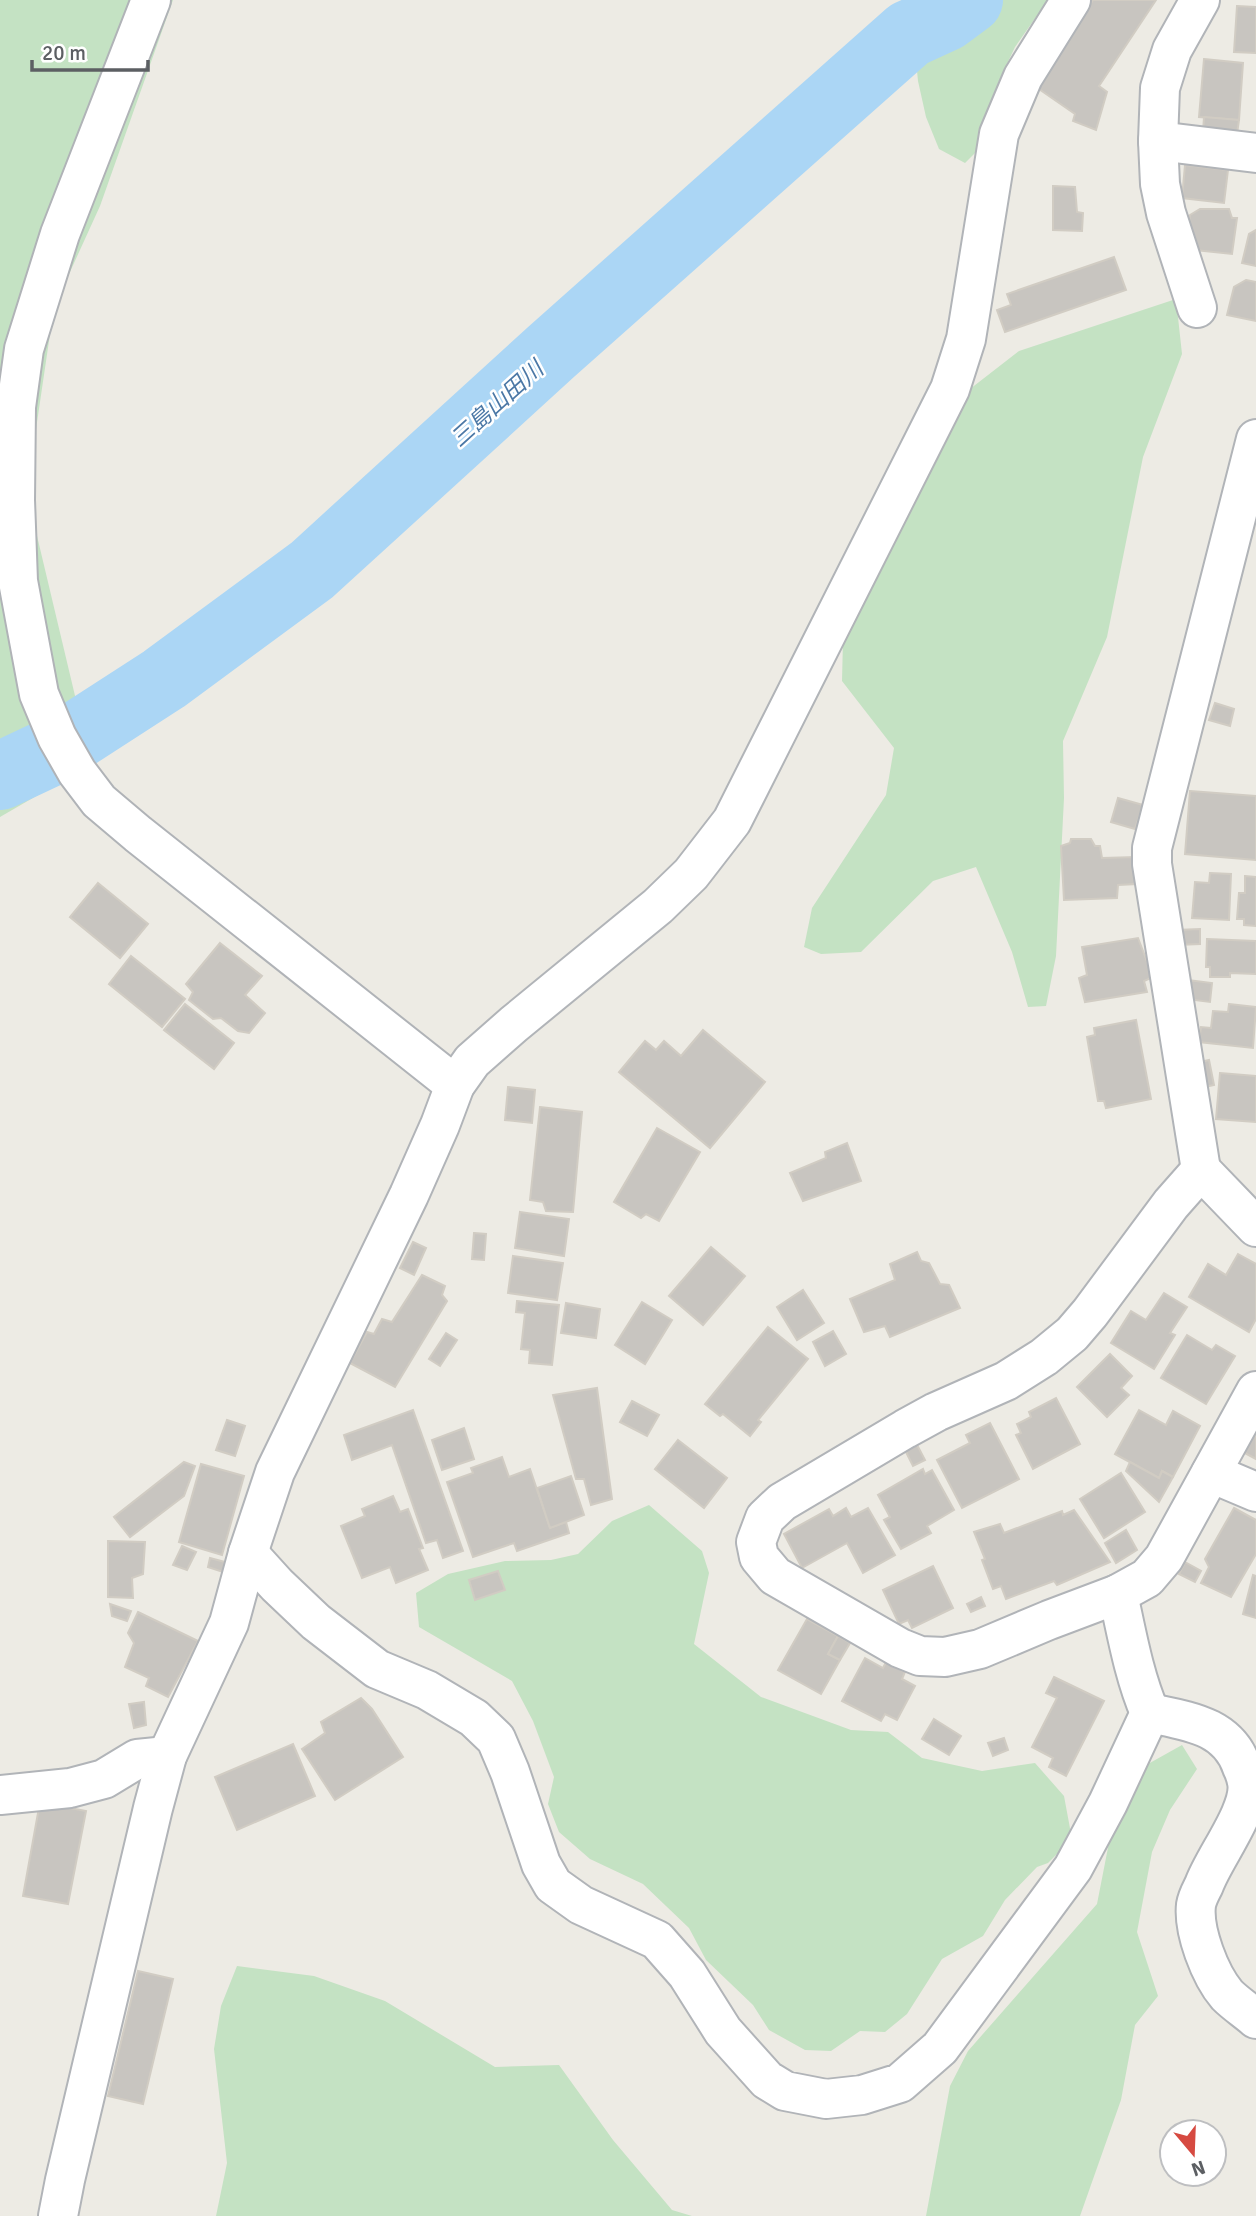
<svg xmlns="http://www.w3.org/2000/svg" width="1256" height="2216" viewBox="0 0 1256 2216" font-family="Signika,'Noto Sans JP',sans-serif">
  <style>
    .green { fill: #c4e2c3 }
    .lines { fill: none; stroke-linecap: round; stroke-linejoin: round }
    .river { stroke: #abd6f5; stroke-width: 68 }
    .building { fill: #c8c5c0; stroke: #d1ccc3; stroke-width: 2 }
    .street-casing { stroke: #b1b4b8; stroke-width: 42 }
    .secondary-casing { stroke: #b0b3b7; stroke-width: 42 }
    .street { stroke: #fff; stroke-width: 38 }
    .secondary { stroke: #fff; stroke-width: 38 }
    .labels { text-anchor: middle; dominant-baseline: central; stroke-width: 5; stroke-linejoin: round; paint-order: stroke }
    .water-label { font-size: 23px; font-style: italic; fill: #4b78a6; stroke: #fff }
  </style>
  <rect width="100%" height="100%" fill="#edebe4"/>
  <g class="green">
    <path d="M0,0H173L100,206L54,307L36,429L28,498L76,700L37,736L38,795L0,817Z"/>
    <path d="M926,0H1048L1015,47L998,83L994,117L980,148L965,163L939,149L926,117L918,81L915,51L923,4Z"/>
    <path d="M1176,299L1182,354L1143,457L1107,637L1063,741L1064,798L1056,956L1046,1006L1028,1007L1012,952L976,867L933,881L861,952L821,954L804,947L812,908L886,795L894,748L842,681L844,598L970,389L1019,351Z"/>
    <path d="M649,1505L702,1551L709,1573L694,1644L761,1697L851,1730L888,1732L922,1758L982,1771L1035,1763L1064,1796L1072,1839L1048,1863L1037,1867L1005,1900L983,1936L942,1959L907,2014L885,2032L860,2031L831,2051L805,2050L769,2030L753,2005L706,1960L689,1928L643,1884L590,1859L559,1832L548,1804L554,1777L533,1721L512,1681L419,1627L416,1593L448,1574L505,1561L551,1560L578,1554L612,1521Z"/>
    <path d="M1182,1745L1197,1769L1170,1810L1152,1852L1137,1932L1158,1996L1135,2025L1121,2100L1080,2216H926L950,2086L968,2051L1097,1904L1113,1822L1148,1764Z"/>
    <path d="M237,1966L314,1976L385,2001L495,2067L559,2065L613,2140L672,2210L692,2216H216L227,2163L214,2049L221,2006Z"/>
  </g>
  <g class="lines">
    <path class="river" d="M0,776L51,752L164,679L312,570L551,352L909,34L946,17L969,0"/>
  </g>
  <g class="building">
    <path d="M1093,0H1156L1099,86L1107,92L1096,130L1073,121L1075,114L1036,87Z"/>
    <path d="M1237,6L1256,7V53L1234,52Z"/>
    <path d="M1204,59L1243,63L1239,120L1199,117Z"/>
    <path d="M1204,117L1239,120L1237,134L1203,132Z"/>
    <path d="M1185,165L1228,170L1224,203L1182,198Z"/>
    <path d="M1053,186L1075,187L1077,212L1083,213L1082,231L1053,230Z"/>
    <path d="M1200,209H1229L1232,218H1237L1232,254L1186,249L1190,215Z"/>
    <path d="M1256,230V266L1242,263L1249,234Z"/>
    <path d="M1114,257L1126,290L1005,332L997,310L1011,305L1007,294Z"/>
    <path d="M1246,280L1256,282V321L1227,315L1234,287Z"/>
    <path d="M1215,703L1234,709L1230,726L1209,720Z"/>
    <path d="M1190,791L1256,796V860L1185,854Z"/>
    <path d="M1118,798L1143,805L1135,829L1111,822Z"/>
    <path d="M1071,839H1091L1095,846H1100L1102,858L1136,857L1137,884L1118,885L1117,898L1064,900L1061,846L1070,843Z"/>
    <path d="M1210,873L1231,874L1229,920L1192,918L1195,882L1209,883Z"/>
    <path d="M1245,876L1256,877V926L1244,925V919H1237L1239,893H1245Z"/>
    <path d="M98,883L148,924L120,958L70,917Z"/>
    <path d="M1200,929V944L1177,945L1176,930Z"/>
    <path d="M1138,938L1153,977L1144,981L1147,992L1085,1002L1079,978L1087,975L1082,947Z"/>
    <path d="M1207,939L1256,941V974L1230,973V977H1210V967H1206Z"/>
    <path d="M220,943L262,976L245,995L265,1013L249,1033L238,1031L221,1018L213,1019L189,1000L193,992L186,984Z"/>
    <path d="M131,956L185,999L162,1027L109,984Z"/>
    <path d="M1188,980L1212,983L1210,1002L1186,999Z"/>
    <path d="M185,1004L234,1043L214,1069L164,1030Z"/>
    <path d="M1229,1004L1256,1007L1253,1048L1199,1042L1201,1027L1211,1028L1213,1011L1228,1012Z"/>
    <path d="M1136,1020L1151,1099L1106,1108L1104,1101H1098L1087,1037L1095,1035L1094,1028Z"/>
    <path d="M703,1030L765,1082L710,1148L619,1072L645,1041L656,1050L664,1041L681,1056Z"/>
    <path d="M1209,1060L1214,1085L1200,1088L1195,1063Z"/>
    <path d="M1220,1073L1256,1076V1122L1216,1119Z"/>
    <path d="M508,1087L535,1090L532,1123L505,1120Z"/>
    <path d="M540,1107L582,1112L573,1212L546,1211L543,1202L530,1200Z"/>
    <path d="M657,1128L700,1152L659,1221L646,1214L641,1218L614,1202Z"/>
    <path d="M847,1143L861,1181L803,1201L790,1173L826,1158L825,1152Z"/>
    <path d="M520,1212L569,1219L564,1256L515,1248Z"/>
    <path d="M474,1233L486,1234L484,1260L472,1259Z"/>
    <path d="M413,1242L426,1248L414,1275L400,1268Z"/>
    <path d="M711,1247L745,1276L703,1325L669,1296Z"/>
    <path d="M917,1252L921,1261L929,1263L940,1284L949,1285L960,1308L890,1337L885,1326L864,1332L850,1299L895,1280L890,1264Z"/>
    <path d="M1238,1254L1256,1264V1319L1249,1332L1189,1297L1208,1264L1226,1275Z"/>
    <path d="M513,1256L563,1263L557,1300L508,1293Z"/>
    <path d="M422,1275L445,1286L442,1295L447,1301L395,1387L350,1363L367,1332L374,1334L382,1319L392,1322Z"/>
    <path d="M803,1290L824,1323L797,1340L777,1307Z"/>
    <path d="M1164,1293L1187,1307L1170,1333L1175,1335L1154,1369L1111,1343L1131,1311L1146,1320Z"/>
    <path d="M517,1301L559,1305L552,1365L529,1363L530,1350L521,1349L525,1313L516,1312Z"/>
    <path d="M642,1302L672,1320L645,1364L615,1345Z"/>
    <path d="M566,1303L600,1309L596,1338L561,1333Z"/>
    <path d="M768,1327L808,1359L758,1420L761,1422L750,1436L723,1414L720,1416L705,1404Z"/>
    <path d="M833,1331L846,1354L825,1366L813,1342Z"/>
    <path d="M446,1333L457,1340L440,1366L429,1359Z"/>
    <path d="M1187,1335L1212,1350L1216,1345L1235,1356L1206,1404L1161,1378Z"/>
    <path d="M1110,1354L1132,1376L1121,1388L1129,1395L1107,1417L1077,1387Z"/>
    <path d="M597,1388L612,1499L591,1505L584,1479H576L553,1395Z"/>
    <path d="M1056,1398L1080,1444L1033,1469L1016,1435L1021,1433L1017,1424L1031,1417L1029,1412Z"/>
    <path d="M632,1401L659,1415L647,1436L620,1422Z"/>
    <path d="M413,1410L463,1551L443,1558L437,1540L426,1543L392,1445L352,1460L344,1435Z"/>
    <path d="M1139,1410L1166,1425L1173,1411L1200,1426L1173,1477L1162,1471L1159,1478L1115,1454Z"/>
    <path d="M227,1420L245,1426L235,1456L216,1450Z"/>
    <path d="M990,1423L1019,1479L962,1508L937,1460L970,1443L966,1435Z"/>
    <path d="M464,1428L474,1459L442,1470L432,1440Z"/>
    <path d="M1256,1430V1459L1243,1452Z"/>
    <path d="M678,1440L727,1478L704,1508L655,1469Z"/>
    <path d="M915,1441L925,1460L913,1466L904,1448Z"/>
    <path d="M502,1457L509,1477L530,1469L550,1528L566,1522L569,1533L517,1551L514,1543L473,1557L447,1482L473,1473L471,1468Z"/>
    <path d="M184,1462L195,1466L184,1496L130,1537L114,1517Z"/>
    <path d="M1130,1462L1159,1478L1162,1471L1173,1477L1159,1502L1126,1471Z"/>
    <path d="M201,1464L244,1476L222,1555L179,1542Z"/>
    <path d="M923,1469L925,1474L932,1470L954,1510L927,1526L931,1533L901,1549L884,1520L890,1517L878,1495Z"/>
    <path d="M1121,1473L1145,1512L1104,1538L1080,1499Z"/>
    <path d="M571,1476L584,1515L550,1528L537,1488Z"/>
    <path d="M393,1496L400,1512L408,1509L423,1548L419,1549L428,1570L396,1583L390,1567L362,1578L341,1526L365,1516L362,1509Z"/>
    <path d="M846,1508L851,1517L868,1508L895,1555L863,1573L847,1543L802,1568L784,1534L829,1509L833,1516Z"/>
    <path d="M1234,1508L1256,1520V1554L1231,1597L1201,1583L1209,1567L1205,1559Z"/>
    <path d="M1074,1510L1110,1562L1057,1585L1054,1581L1006,1599L1001,1586L993,1589L982,1560L985,1559L974,1532L1000,1524L1004,1533L1062,1511L1063,1515Z"/>
    <path d="M1126,1530L1137,1550L1116,1563L1105,1543Z"/>
    <path d="M108,1541L145,1542L143,1574L132,1578L133,1598L108,1597Z"/>
    <path d="M182,1546L196,1552L187,1570L173,1565Z"/>
    <path d="M210,1558L225,1562L223,1572L208,1567Z"/>
    <path d="M1185,1562L1201,1571L1195,1582L1179,1574Z"/>
    <path d="M933,1566L953,1608L912,1628L908,1620L899,1624L883,1590Z"/>
    <path d="M498,1571L505,1590L475,1600L469,1580Z"/>
    <path d="M1253,1575L1256,1576V1618L1243,1614Z"/>
    <path d="M981,1597L985,1606L971,1612L967,1604Z"/>
    <path d="M110,1604L131,1611L127,1621L112,1616Z"/>
    <path d="M138,1612L198,1641L168,1697L146,1686L149,1678L125,1667L134,1643L128,1633Z"/>
    <path d="M807,1619L838,1636L828,1654L840,1660L821,1694L778,1670Z"/>
    <path d="M838,1636L850,1643L840,1660L828,1654Z"/>
    <path d="M865,1658L883,1668L886,1662L905,1672L902,1679L915,1686L897,1720L885,1714L881,1721L842,1701Z"/>
    <path d="M1054,1677L1104,1701L1066,1776L1049,1767L1053,1758L1032,1747L1057,1698L1046,1693Z"/>
    <path d="M361,1698L372,1709L403,1757L335,1800L302,1749L325,1733L321,1722Z"/>
    <path d="M144,1702L146,1725L134,1728L129,1704Z"/>
    <path d="M934,1719L961,1736L949,1755L922,1739Z"/>
    <path d="M1004,1738L1008,1750L993,1756L988,1743Z"/>
    <path d="M293,1744L315,1796L237,1830L215,1777Z"/>
    <path d="M40,1802L86,1811L68,1904L23,1896Z"/>
    <path d="M138,1971L173,1979L143,2104L108,2096Z"/>
  </g>
  <g class="lines">
    <defs>
      <g id="street">
        <path d="M1158,141L1256,153"/>
        <path d="M1197,308L1166,213L1160,184L1158,141L1160,88L1172,50L1200,0"/>
        <path d="M1201,1170L1152,864V848L1256,439"/>
        <path d="M1211,1473L1256,1492"/>
        <path d="M248,1553L277,1585L316,1622L377,1669L427,1690L474,1718L496,1739L510,1772L541,1864L553,1885L581,1905L657,1940L687,1974L723,2031L767,2080L785,2091L826,2099L862,2095L900,2083L940,2048L1073,1868L1108,1803L1150,1713C1187,1721 1228,1725 1242,1767C1244,1771 1246,1777 1247,1782C1252,1810 1214,1857 1204,1885C1201,1891 1197,1898 1196,1905C1193,1931 1210,1975 1227,1995C1236,2004 1247,2011 1256,2019"/>
        <path d="M1118,1594L1049,1620L980,1649L945,1657L920,1656L900,1648L775,1576L759,1557L756,1542L765,1518L782,1502L905,1429L936,1412L1006,1381L1044,1357L1072,1334L1090,1313L1171,1204L1201,1170L1256,1227"/>
        <path d="M1150,1713C1134,1676 1127,1635 1118,1594L1147,1578L1164,1558L1256,1391"/>
        <path d="M0,1795L70,1788L104,1779L137,1759L167,1756"/>
        <path d="M58,2216L65,2180L153,1808L167,1756L229,1623L248,1553L275,1472L409,1195L440,1125L455,1085L472,1061L514,1024L658,906L691,874L732,821L950,389L966,339L999,134L1023,77L1071,0"/>
      </g>
      <path id="secondary" d="M151,0L60,234L24,349L16,407L15,500L18,581L39,694L57,737L77,772L99,801L138,834L455,1085"/>
    </defs>
    <use href="#street" class="street-casing"/>
    <use href="#secondary" class="secondary-casing"/>
    <use href="#street" class="street"/>
    <use href="#secondary" class="secondary"/>
  </g>
  <g class="labels">
    <g class="water-label">
      <text transform="translate(497 404) rotate(-42)">三島山田川</text>
    </g>
  </g>
  <g transform="translate(1193 2153) rotate(161)"><circle r="33" fill="#ffffff" stroke="#bebfc1" stroke-width="2"/>
  <path d="M0-5L12 26L0 18L-12 26Z" fill="#d64a41"/>
  <text y="-10" font-size="19" font-weight="bold" text-anchor="middle" fill="#5c5f63">N</text>
  </g>
  <path d="M32 60v10h116v-10" fill="none" stroke="#5c5f63" stroke-width="3.5"/>
  <text x="42" y="60" font-size="21" fill="#5c5f63" stroke="#ffffff" stroke-width="5" paint-order="stroke">20 m</text>
</svg>
